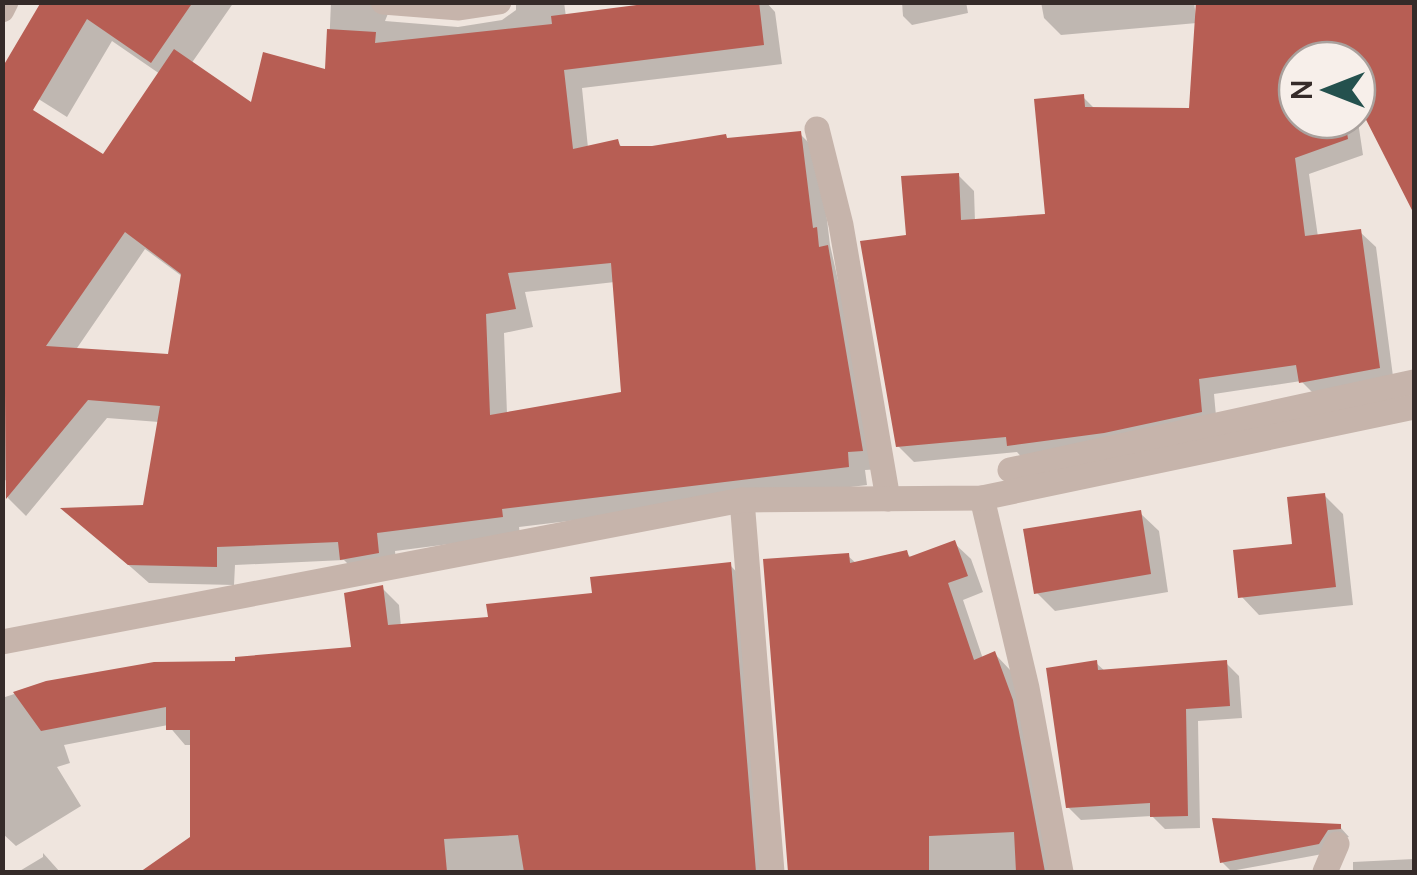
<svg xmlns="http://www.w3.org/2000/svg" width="1417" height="875" viewBox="0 0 1417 875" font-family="Manrope,sans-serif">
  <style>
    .shadow { fill: #0003; fill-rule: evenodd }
    .building { fill: #b75e54; fill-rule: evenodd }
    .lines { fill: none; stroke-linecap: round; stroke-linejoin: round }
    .minor { stroke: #c6b4ab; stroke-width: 25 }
  </style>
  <rect width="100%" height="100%" fill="#efe5de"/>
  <g class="shadow">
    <path d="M44,2H234L191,64L252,106L328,72L331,2H564L566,17L679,2H766L775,12L782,64L582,88L588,148L617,142L624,149L800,134L819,153L830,245L881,469L865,470L867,485L519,527L520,535L395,551L397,571L362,578L344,560L235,565L234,585L149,583L66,510L145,508L159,422L107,418L26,516L8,498L7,479L2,483V107L103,158L160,74L112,41L67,117L29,93ZM516,4V10L502,20L458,27L385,21L389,11ZM145,249L183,277L170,356L75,351ZM615,282L624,394L507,414L504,333L533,327L525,292Z"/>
    <path d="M902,2H966L968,13L912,25L903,16Z"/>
    <path d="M1041,2H1194L1196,17L1199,2H1414V208L1357,89V60H1297V120H1357V115L1363,155L1309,174L1318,237L1360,232L1376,247L1394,384L1317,397L1301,381L1214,394L1217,427L1025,461L1017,452L914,462L898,446L909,237L958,175L974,191L975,222L1048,216L1083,97L1095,109L1191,110L1197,23L1061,35L1044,18Z"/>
    <path d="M1324,495L1343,514L1353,605L1259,615L1241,596L1295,546Z"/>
    <path d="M1140,513L1159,531L1168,592L1055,611L1036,592Z"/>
    <path d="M954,543L971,559L983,592L963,600L983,659L995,654L1011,671L1057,872H790L766,561L848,556L857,564L906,553L912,558Z"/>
    <path d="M730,565L746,582L770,872H144L193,838V745H185L168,725L64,745L70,763L57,767L81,806L16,846L2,833V698L48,683L353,650L382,588L399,605L401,627L490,619Z"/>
    <path d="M1096,663L1106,672L1226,663L1239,676L1242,718L1198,721L1200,828L1165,829L1152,816L1081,820L1068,807Z"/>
    <path d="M1215,821L1340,827L1349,837L1336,840L1328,853L1231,871L1222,862Z"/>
    <path d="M43,853L60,872H18L43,857Z"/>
    <path d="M1414,859V872H1353V862Z"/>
  </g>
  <g class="building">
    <path d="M41,2H193L151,63L87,19L33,110L103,154L174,49L251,102L263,52L325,69L327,29L376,32L375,43L552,24L551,16L660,2H759L764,45L564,70L573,149L618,139L620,146H652L726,134L727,138L801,131L813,228L817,227L819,247L828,245L863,451L848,452L849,467L502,509L503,517L377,533L379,553L340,560L338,542L217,547V567L128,565L60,508L143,505L160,406L88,400L6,499L2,68ZM125,232L181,274L168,354L46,346ZM611,263L621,392L490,415L486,314L516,309L508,273Z"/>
    <path d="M1196,2H1414V214L1357,102V60H1297V120H1345L1348,139L1295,158L1305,236L1361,229L1380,368L1299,383L1296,365L1199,379L1202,412L1104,433L1007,446L1006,437L896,447L860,241L906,235L901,176L959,173L961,220L1045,214L1034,99L1084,94L1085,107L1189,108Z"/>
    <path d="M1325,493L1336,587L1238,598L1233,550L1292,544L1287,497Z"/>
    <path d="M1141,510L1151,574L1034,594L1023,529Z"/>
    <path d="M955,540L968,576L948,583L974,660L995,651L1013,700L1045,872H1016L1014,832L929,836V872H788L763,559L849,553L850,563L907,550L909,557Z"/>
    <path d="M731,562L756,872H524L518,835L444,839L447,872H140L190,837V730H166V707L41,731L13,692L46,681L154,662L235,661V657L351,647L344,593L383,585L388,625L488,617L486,604L592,593L590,577Z"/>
    <path d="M1097,660L1098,670L1227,660L1230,706L1186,709L1188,816L1150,817V803L1066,808L1046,668Z"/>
    <path d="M1212,818L1341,824V829L1328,830L1319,844L1220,863Z"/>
  </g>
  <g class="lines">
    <g class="minor">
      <path d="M383,2L459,8L499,2"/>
      <path d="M2,10L6,2"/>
      <path d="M817,129L841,225L888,499"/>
      <path d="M1010,470L1414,382"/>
      <path d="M982,498L1027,688L1061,872"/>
      <path d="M742,500L772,872"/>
      <path d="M2,642L742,500L982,498L1414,407"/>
      <path d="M1325,872L1337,844"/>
    </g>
  </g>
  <rect width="1417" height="875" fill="none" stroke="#352b29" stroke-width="10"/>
  <g transform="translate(1327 90) rotate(270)"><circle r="48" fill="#f7efea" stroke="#a9a19d" stroke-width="2.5"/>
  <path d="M0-8L18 38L0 25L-18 38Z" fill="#24514e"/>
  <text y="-15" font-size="28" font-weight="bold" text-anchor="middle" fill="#352b29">N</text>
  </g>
</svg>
